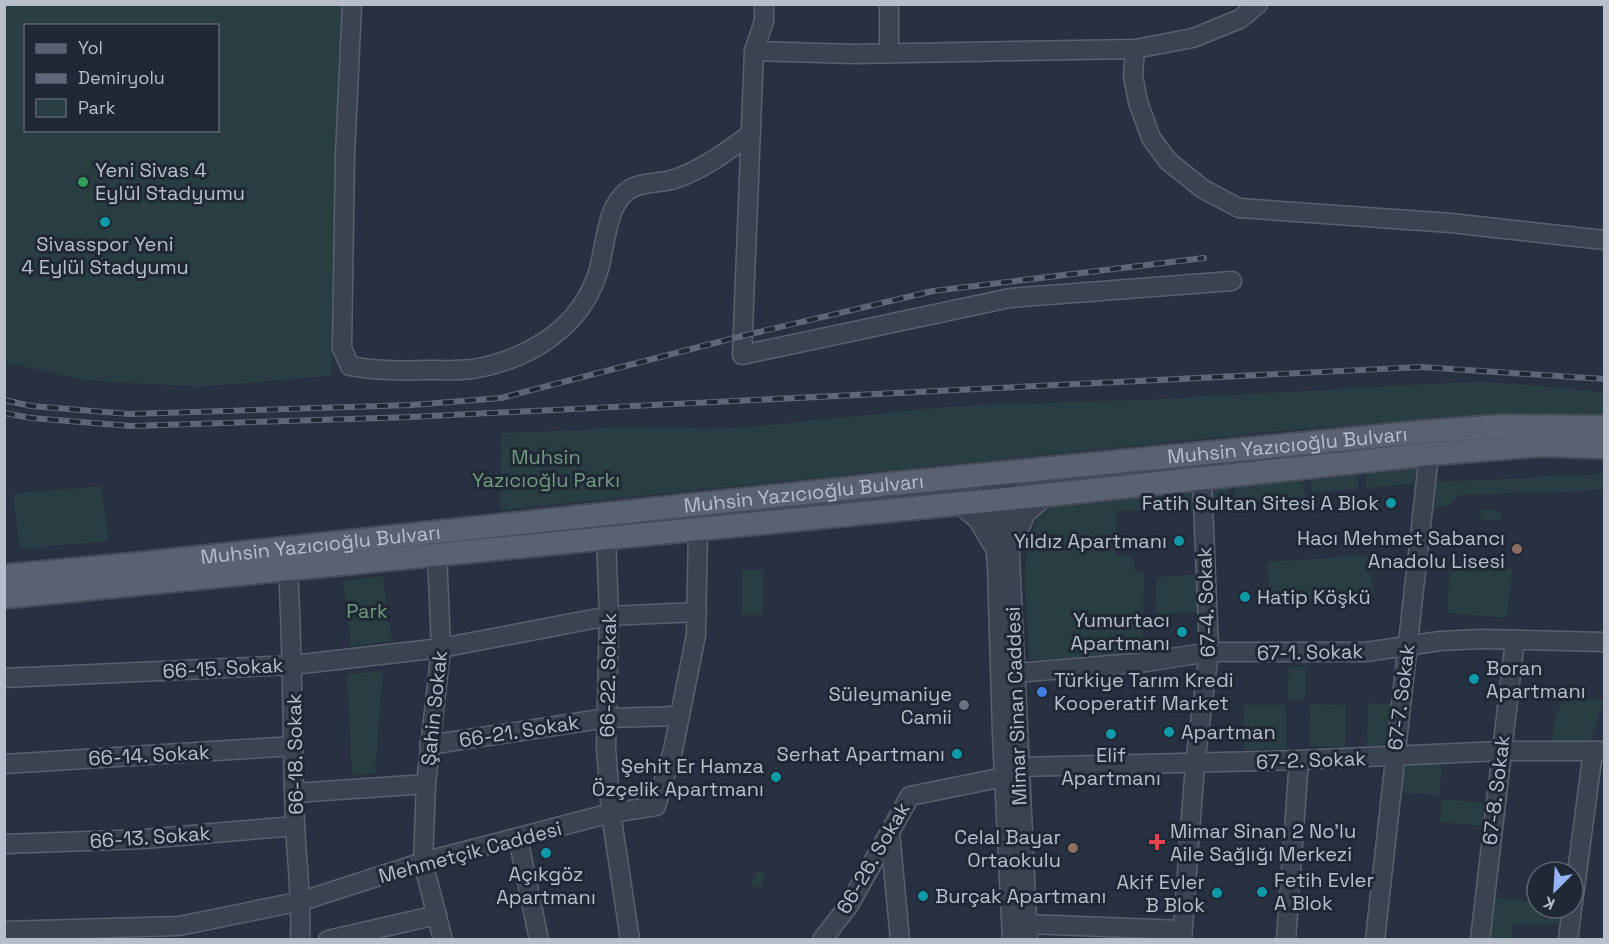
<svg xmlns="http://www.w3.org/2000/svg" width="1609" height="944" viewBox="0 0 1609 944" font-family="'Space Grotesk',sans-serif">
  <style>
    .green { fill: #293e42; fill-rule: evenodd }
    .lines { fill: none; stroke-linecap: round; stroke-linejoin: round }
    .minor-casing { stroke: #59616e; stroke-width: 21 }
    .major-casing { stroke: #454c5a; stroke-width: 26 }
    .minor { stroke: #3b4351; stroke-width: 18 }
    .major { stroke: #5a6271; stroke-width: 22 }
    .rail-casing { stroke: #5e6778; stroke-width: 6 }
    .rail { stroke: #202836; stroke-width: 4; stroke-dasharray: 11; stroke-linecap: butt }
    .leisure-dot { fill: #2e9e5b; stroke: #202836; stroke-width: 2 }
    .culture-dot { fill: #0f9aa8; stroke: #202836; stroke-width: 2 }
    .education-dot { fill: #8d6e63; stroke: #202836; stroke-width: 2 }
    .shop-dot { fill: #3f7fe0; stroke: #202836; stroke-width: 2 }
    .worship-dot { fill: #6b7280; stroke: #202836; stroke-width: 2 }
    .health-dot { fill: #e0444e; stroke: #202836; stroke-width: 2 }
    .labels { text-anchor: middle; dominant-baseline: central; stroke-width: 6; stroke-linejoin: round; paint-order: stroke }
    .poi-label { font-size: 20px; fill: #b8bfcb; stroke: #202836; text-anchor: end }
    .street-label { font-size: 20px; fill: #b8bfcb; stroke: #202836 }
    .park-label { font-size: 20px; fill: #709b7c; stroke: #202836 }
  </style>
  <rect width="100%" height="100%" fill="#273141"/>
  <g class="green">
    <path d="M4,5H346L331,376L199,387L82,380L5,362ZM26,26H218V130H26Z"/>
    <path d="M1481,381L1604,392V420L1503,416L1310,428L500,510L501,433L619,428L729,429L955,406L1161,399Z"/>
    <path d="M1604,430L1101,477L1100,471L1282,452Z"/>
    <path d="M1423,465L1421,483L1366,488L1365,472Z"/>
    <path d="M1357,472L1359,489L1312,492L1310,475Z"/>
    <path d="M1604,474V490L1459,495L1451,505L1434,508L1436,482Z"/>
    <path d="M1302,475L1305,497L1236,503L1234,482Z"/>
    <path d="M1229,485L1231,503L1212,505L1213,511L1207,512L1204,488Z"/>
    <path d="M101,486L109,541L20,549L13,494Z"/>
    <path d="M1191,488L1193,509L1155,512L1154,491Z"/>
    <path d="M888,493L890,500L5,588Z"/>
    <path d="M1140,496L1141,510L1116,511V556H1133L1135,571L1144,572L1143,655L1029,660L1025,577L1027,546L1039,513L1063,502Z"/>
    <path d="M1481,510L1501,511L1500,520H1480Z"/>
    <path d="M1370,555L1373,597L1270,604L1267,562Z"/>
    <path d="M1450,562L1513,569L1507,618L1447,613Z"/>
    <rect x="742" y="570" width="21" height="45"/>
    <path d="M1198,574L1200,612L1156,614L1155,587L1158,577Z"/>
    <path d="M383,576L392,641L351,646L343,581Z"/>
    <path d="M1289,666L1306,667L1305,700H1287Z"/>
    <path d="M383,671L375,774L352,775L347,674Z"/>
    <path d="M1572,699L1604,700L1589,744H1551L1555,718L1562,702Z"/>
    <path d="M1368,703L1394,704L1392,747L1367,746Z"/>
    <path d="M1310,704L1346,705L1345,747L1309,746Z"/>
    <path d="M1243,705H1286V749H1244Z"/>
    <path d="M1401,759L1442,761L1440,795L1399,793Z"/>
    <path d="M1442,799L1484,803L1482,826L1440,822Z"/>
    <path d="M757,870L767,874L760,889L750,884Z"/>
    <path d="M1488,897L1537,902V908H1567L1566,925L1513,923L1512,939L1484,940Z"/>
  </g>
  <g class="lines">
    <defs>
      <g id="minor">
        <path d="M352,4L345,156L342,348L350,366C376,371 400,371 426,370C441,370 457,371 472,369C528,360 581,328 598,272C606,248 605,208 627,191C640,181 660,184 675,179C703,169 725,153 749,135"/>
        <path d="M764,4V21L754,51L742,355L1010,298L1232,281"/>
        <path d="M1135,49L1133,76L1138,102L1151,138L1168,161L1203,189L1239,208L1451,223L1604,240"/>
        <path d="M754,51L853,54L1135,49L1193,38L1240,19L1258,4"/>
        <path d="M889,53V4"/>
        <path d="M1006,473L1028,940"/>
        <path d="M989,474L997,565L1002,734L1012,940"/>
        <path d="M957,502L978,520L992,544"/>
        <path d="M606,536L609,616L606,748L611,813L630,940"/>
        <path d="M1013,544L1026,513L1047,495"/>
        <path d="M437,553L441,648L426,784L423,862L443,940"/>
        <path d="M288,568C293,654 292,739 295,825C297,864 302,901 300,940"/>
        <path d="M1015,673L1147,662L1209,652H1366L1440,641L1480,639L1604,642"/>
        <path d="M4,678L293,665L441,648L609,616L697,612"/>
        <path d="M429,745L607,718L680,716"/>
        <path d="M4,764L294,746"/>
        <path d="M1018,767L1299,760L1501,751H1604"/>
        <path d="M295,793L426,784"/>
        <path d="M890,833L900,940"/>
        <path d="M518,838L539,940"/>
        <path d="M4,844L144,839L295,826"/>
        <path d="M1573,903L1593,751"/>
        <path d="M1027,924L1182,930"/>
        <path d="M4,931L179,926L302,901L423,862L611,813L656,806L673,750L696,635L698,527"/>
        <path d="M328,940L437,915"/>
        <path d="M822,940L849,905L910,796L1004,777"/>
        <path d="M1182,940L1195,764L1209,652L1202,479"/>
        <path d="M1286,940L1299,760"/>
        <path d="M1375,940L1429,454"/>
        <path d="M1480,940L1515,640"/>
        <path d="M1568,940L1572,908"/>
      </g>
      <g id="major">
        <path id="s1" d="M4,576L136,564L899,483L1422,432L1502,426L1604,427"/>
        <path d="M4,597L1047,495L1429,454L1541,445L1604,447"/>
      </g>
    </defs>
    <use href="#minor" class="minor-casing"/>
    <use href="#major" class="major-casing"/>
    <use href="#minor" class="minor"/>
    <use href="#major" class="major"/>
    <defs>
      <g id="rail">
        <path d="M4,400L31,406L130,414L412,405L501,398L742,336L933,291L1204,258"/>
        <path d="M4,413L31,418L131,426L411,417L1421,367L1604,379"/>
      </g>
    </defs>
    <use href="#rail" class="rail-casing"/>
    <use href="#rail" class="rail"/>
  </g>
  <circle class="leisure-dot" cx="83" cy="182" r="6"/>
  <g class="culture-dot">
    <circle cx="105" cy="222" r="6"/>
    <circle cx="1391" cy="503" r="6"/>
    <circle cx="1179" cy="541" r="6"/>
    <circle cx="1245" cy="597" r="6"/>
    <circle cx="1182" cy="632" r="6"/>
    <circle cx="1474" cy="679" r="6"/>
    <circle cx="1169" cy="732" r="6"/>
    <circle cx="1111" cy="734" r="6"/>
    <circle cx="957" cy="754" r="6"/>
    <circle cx="776" cy="777" r="6"/>
    <circle cx="546" cy="853" r="6"/>
    <circle cx="1262" cy="892" r="6"/>
    <circle cx="1217" cy="893" r="6"/>
    <circle cx="923" cy="896" r="6"/>
  </g>
  <g class="education-dot">
    <circle cx="1517" cy="549" r="6"/>
    <circle cx="1073" cy="848" r="6"/>
  </g>
  <circle class="shop-dot" cx="1042" cy="692" r="6"/>
  <circle class="worship-dot" cx="964" cy="705" r="6"/>
  <path class="health-dot" d="M1154 833h6v6h6v6h-6v6h-6v-6h-6v-6h6z"/>
  <g class="labels">
    <g class="poi-label">
      <text x="95" y="170" text-anchor="start">Yeni Sivas 4<tspan x="95" dy="23">Eylül Stadyumu</tspan></text>
      <text x="105" y="244" text-anchor="middle">Sivasspor Yeni<tspan x="105" dy="23">4 Eylül Stadyumu</tspan></text>
      <text x="1379" y="503">Fatih Sultan Sitesi A Blok</text>
      <text x="1505" y="538">Hacı Mehmet Sabancı<tspan x="1505" dy="23">Anadolu Lisesi</tspan></text>
      <text x="1167" y="541">Yıldız Apartmanı</text>
      <text x="1257" y="597" text-anchor="start">Hatip Köşkü</text>
      <text x="1170" y="620">Yumurtacı<tspan x="1170" dy="23">Apartmanı</tspan></text>
      <text x="1486" y="668" text-anchor="start">Boran<tspan x="1486" dy="23">Apartmanı</tspan></text>
      <text x="1054" y="680" text-anchor="start">Türkiye Tarım Kredi<tspan x="1054" dy="23">Kooperatif Market</tspan></text>
      <text x="952" y="694">Süleymaniye<tspan x="952" dy="23">Camii</tspan></text>
      <text x="1181" y="732" text-anchor="start">Apartman</text>
      <text x="945" y="754">Serhat Apartmanı</text>
      <text x="1111" y="755" text-anchor="middle">Elif<tspan x="1111" dy="23">Apartmanı</tspan></text>
      <text x="764" y="766">Şehit Er Hamza<tspan x="764" dy="23">Özçelik Apartmanı</tspan></text>
      <text x="1170" y="831" text-anchor="start">Mimar Sinan 2 No'lu<tspan x="1170" dy="23">Aile Sağlığı Merkezi</tspan></text>
      <text x="1061" y="837">Celal Bayar<tspan x="1061" dy="23">Ortaokulu</tspan></text>
      <text x="546" y="874" text-anchor="middle">Açıkgöz<tspan x="546" dy="23">Apartmanı</tspan></text>
      <text x="1274" y="880" text-anchor="start">Fetih Evler<tspan x="1274" dy="23">A Blok</tspan></text>
      <text x="1205" y="882">Akif Evler<tspan x="1205" dy="23">B Blok</tspan></text>
      <text x="935" y="896" text-anchor="start">Burçak Apartmanı</text>
    </g>
    <g class="street-label">
      <text stroke="none"><textPath href="#s1" startOffset="1290">Muhsin Yazıcıoğlu Bulvarı</textPath></text>
      <text stroke="none"><textPath href="#s1" startOffset="804">Muhsin Yazıcıoğlu Bulvarı</textPath></text>
      <text stroke="none"><textPath href="#s1" startOffset="318">Muhsin Yazıcıoğlu Bulvarı</textPath></text>
      <text transform="translate(1206 602) rotate(-92)">67-4. Sokak</text>
      <text transform="translate(1310 652) rotate(-1)">67-1. Sokak</text>
      <text transform="translate(223 668) rotate(-3)">66-15. Sokak</text>
      <text transform="translate(608 675) rotate(-89)">66-22. Sokak</text>
      <text transform="translate(1401 697) rotate(-83)">67-7. Sokak</text>
      <text transform="translate(1016 706) rotate(-92)">Mimar Sinan Caddesi</text>
      <text transform="translate(434 708) rotate(-84)">Şahin Sokak</text>
      <text transform="translate(519 731) rotate(-9)">66-21. Sokak</text>
      <text transform="translate(295 754) rotate(-91)">66-18. Sokak</text>
      <text transform="translate(149 755) rotate(-3)">66-14. Sokak</text>
      <text transform="translate(1311 760) rotate(-2)">67-2. Sokak</text>
      <text transform="translate(1496 790) rotate(-83)">67-8. Sokak</text>
      <text transform="translate(150 837) rotate(-4)">66-13. Sokak</text>
      <text transform="translate(470 852) rotate(-15)">Mehmetçik Caddesi</text>
      <text transform="translate(873 858) rotate(-60)">66-26. Sokak</text>
    </g>
    <g class="park-label">
      <text x="546" y="457">Muhsin<tspan x="546" dy="23">Yazıcıoğlu Parkı</tspan></text>
      <text x="367" y="611">Park</text>
    </g>
  </g>
  <rect width="1609" height="944" fill="none" stroke="#b8bfcb" stroke-width="12"/>
  <rect x="24" y="24" width="195" height="108" fill="#202836" stroke="#5d6472" stroke-width="1.5"/>
  <rect x="36" y="44" width="30" height="9" fill="#5a6271" stroke="#5d6472" stroke-width="1.5"/>
  <text x="78" y="54" font-size="18" fill="#b8bfcb">Yol</text>
  <rect x="36" y="74" width="30" height="9" fill="#5e6778" stroke="#5d6472" stroke-width="1.5"/>
  <text x="78" y="84" font-size="18" fill="#b8bfcb">Demiryolu</text>
  <rect x="36" y="99" width="30" height="18" fill="#293e42" stroke="#5d6472" stroke-width="1.5"/>
  <text x="78" y="114" font-size="18" fill="#b8bfcb">Park</text>
  <g transform="translate(1555 890) rotate(204)"><circle r="28" fill="#202836" stroke="#5d6472" stroke-width="1.5"/>
  <path d="M0-4.5L10 22L0 15L-10 22Z" fill="#94b4f5"/>
  <text y="-9" font-size="16" font-weight="bold" text-anchor="middle" fill="#b8bfcb">K</text>
  </g>
</svg>
